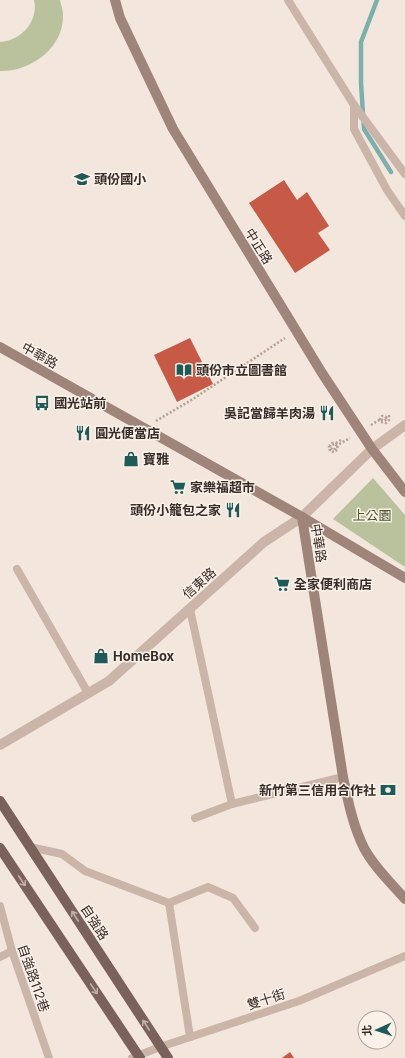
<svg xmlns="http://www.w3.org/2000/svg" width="405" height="1058" viewBox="0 0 405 1058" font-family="Inter,'Noto Sans TC',sans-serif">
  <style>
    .green { fill: #b9c29c }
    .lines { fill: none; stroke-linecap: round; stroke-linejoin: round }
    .stream { stroke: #7bb0ad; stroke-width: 4.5 }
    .building { fill: #c75a46 }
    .path { stroke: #b79f93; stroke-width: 2.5; stroke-dasharray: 2 2; stroke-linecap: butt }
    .lane { stroke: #cbb5a8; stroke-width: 8 }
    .street { stroke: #cbb5a8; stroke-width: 10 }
    .secondary { stroke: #9f847a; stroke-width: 10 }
    .primary { stroke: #7a615a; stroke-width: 10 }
    .oneway { stroke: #c0b0a9 }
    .labels { text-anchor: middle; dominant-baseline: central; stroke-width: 3; stroke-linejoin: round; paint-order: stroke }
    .poi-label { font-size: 13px; font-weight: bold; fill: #382c29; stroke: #faf1e9; text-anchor: start }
    .street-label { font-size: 13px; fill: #382c29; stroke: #faf1e9 }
    .park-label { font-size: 13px; fill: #4b562c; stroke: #faf1e9 }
  </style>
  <rect width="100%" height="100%" fill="#f3e6dd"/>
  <g class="green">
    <path d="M34,0H60C61,5 63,10 63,15C64,48 30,72 0,71V42C21,41 39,21 34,0Z"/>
    <path d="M373,478L405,515V567L333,519Z"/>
  </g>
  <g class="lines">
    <path class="stream" d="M377,0L361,42V83L364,129L391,172"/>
  </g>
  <g class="building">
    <path d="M284,180L297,200L307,192L329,226L318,233L330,250L295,273L249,203Z"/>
    <path d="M190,338L213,384L177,402L154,355Z"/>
    <path d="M290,1052L294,1058H282Z"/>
  </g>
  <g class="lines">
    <g class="path">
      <path d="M156,421L193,399L285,338"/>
      <path d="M371,425L381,419L384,421L387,419L386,417L382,416L380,419L381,422L386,423L389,420V416L384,419"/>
      <path d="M341,440L329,447L330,451L334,452L338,449L336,443H332L330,445V448L334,450L336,446L350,438"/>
    </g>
    <g class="lane">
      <path d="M288,0L354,105L405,174"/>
      <path d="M354,105V129L387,190L405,216"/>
      <path d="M17,569L88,693"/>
      <path d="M190,609L232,804"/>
      <path d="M195,818L232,804L343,777"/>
      <path d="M30,847L62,854L85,871L169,903L190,1037"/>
      <path d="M169,903L208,887L233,898L255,928"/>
      <path d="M0,906L12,951L49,1058"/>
      <path d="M0,957L12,951"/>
      <path d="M132,1058L160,1047L299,1001L405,956"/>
    </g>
    <path class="street" d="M0,745L109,681L264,542L302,517L372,449L405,425"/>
    <g class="secondary">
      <path d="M115,0L120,18L173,129L322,373L372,449L405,492"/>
      <path d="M0,347L302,517L405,578"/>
      <path d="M302,517L343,777C348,801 353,826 364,848C374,867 391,883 405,899"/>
    </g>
    <g class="primary">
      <path d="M0,801L168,1058"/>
      <path d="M0,848L140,1058"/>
    </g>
  </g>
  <defs><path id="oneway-shaft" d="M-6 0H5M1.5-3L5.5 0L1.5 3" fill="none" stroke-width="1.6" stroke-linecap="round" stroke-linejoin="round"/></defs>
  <g class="oneway">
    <use href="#oneway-shaft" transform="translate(22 881) rotate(56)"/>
    <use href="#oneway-shaft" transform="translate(75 916) rotate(-123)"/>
    <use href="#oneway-shaft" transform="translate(94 989) rotate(56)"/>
    <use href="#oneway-shaft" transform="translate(146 1025) rotate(-123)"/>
  </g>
  <defs>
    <symbol id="school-bare" viewBox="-9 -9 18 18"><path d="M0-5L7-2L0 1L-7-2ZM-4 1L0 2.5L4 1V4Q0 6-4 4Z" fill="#1d5a58" stroke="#faf1e9" stroke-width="2.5" paint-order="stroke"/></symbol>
    <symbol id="library-bare" viewBox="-9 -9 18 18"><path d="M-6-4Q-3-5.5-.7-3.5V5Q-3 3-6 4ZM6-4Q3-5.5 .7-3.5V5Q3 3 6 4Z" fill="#1d5a58" stroke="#faf1e9" stroke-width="2.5" paint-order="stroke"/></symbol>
    <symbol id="bus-bare" viewBox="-9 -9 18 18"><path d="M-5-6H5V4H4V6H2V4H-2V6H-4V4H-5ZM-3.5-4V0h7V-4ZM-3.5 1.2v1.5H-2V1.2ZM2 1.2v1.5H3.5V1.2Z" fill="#1d5a58" stroke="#faf1e9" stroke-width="2.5" paint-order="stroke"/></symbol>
    <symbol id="restaurant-bare" viewBox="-9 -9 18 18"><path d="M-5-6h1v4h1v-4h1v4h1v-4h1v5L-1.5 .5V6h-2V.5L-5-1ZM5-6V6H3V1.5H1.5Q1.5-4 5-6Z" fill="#1d5a58" stroke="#faf1e9" stroke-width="2.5" paint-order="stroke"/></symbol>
    <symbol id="shop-bare" viewBox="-9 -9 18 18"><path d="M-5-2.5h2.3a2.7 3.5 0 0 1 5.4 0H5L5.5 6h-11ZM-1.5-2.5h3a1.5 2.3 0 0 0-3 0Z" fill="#1d5a58" stroke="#faf1e9" stroke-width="2.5" paint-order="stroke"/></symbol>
    <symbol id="supermarket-bare" viewBox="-9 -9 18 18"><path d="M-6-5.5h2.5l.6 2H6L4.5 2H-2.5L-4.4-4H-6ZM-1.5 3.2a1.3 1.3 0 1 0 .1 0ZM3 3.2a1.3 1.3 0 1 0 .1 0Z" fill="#1d5a58" stroke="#faf1e9" stroke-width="2.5" paint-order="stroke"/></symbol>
    <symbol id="bank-bare" viewBox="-9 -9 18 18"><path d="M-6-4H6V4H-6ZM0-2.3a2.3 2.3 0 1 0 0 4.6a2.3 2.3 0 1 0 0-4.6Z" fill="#1d5a58" stroke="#faf1e9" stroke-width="2.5" paint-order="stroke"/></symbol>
  </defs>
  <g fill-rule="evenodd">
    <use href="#school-bare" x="71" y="168" width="22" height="22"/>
    <use href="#library-bare" x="173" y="359" width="22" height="22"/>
    <use href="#bus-bare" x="31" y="392" width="22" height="22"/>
    <use href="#restaurant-bare" x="316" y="402" width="22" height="22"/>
    <use href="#restaurant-bare" x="72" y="422" width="22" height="22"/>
    <use href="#shop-bare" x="120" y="448" width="22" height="22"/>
    <use href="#supermarket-bare" x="167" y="476" width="22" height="22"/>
    <use href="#restaurant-bare" x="222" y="499" width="22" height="22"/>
    <use href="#supermarket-bare" x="271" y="573" width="22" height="22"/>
    <use href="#shop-bare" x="90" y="645" width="22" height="22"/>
    <use href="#bank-bare" x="377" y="779" width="22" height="22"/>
  </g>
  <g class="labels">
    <g class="poi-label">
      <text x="94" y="179">頭份國小</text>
      <text x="196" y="370">頭份市立圖書館</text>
      <text x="54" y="403">國光站前</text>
      <text x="315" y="413" text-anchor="end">吳記當歸羊肉湯</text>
      <text x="95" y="433">圓光便當店</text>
      <text x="143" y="459">寶雅</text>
      <text x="190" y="487">家樂福超市</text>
      <text x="221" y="510" text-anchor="end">頭份小籠包之家</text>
      <text x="294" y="584">全家便利商店</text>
      <text x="113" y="656">HomeBox</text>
      <text x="376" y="790" text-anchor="end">新竹第三信用合作社</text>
    </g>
    <g class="street-label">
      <text transform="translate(259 246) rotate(58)">中正路</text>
      <text transform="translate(40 355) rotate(29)">中華路</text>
      <text transform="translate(319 543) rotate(81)">中華路</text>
      <text transform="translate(199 583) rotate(-42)">信東路</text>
      <text transform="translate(95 922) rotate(57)">自強路</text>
      <text transform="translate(34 978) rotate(71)">自強路112巷</text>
      <text transform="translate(266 999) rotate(-18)">雙十街</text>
    </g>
    <g class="park-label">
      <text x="372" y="515">上公園</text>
    </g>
  </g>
  <g transform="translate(377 1030) rotate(267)"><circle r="19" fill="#faf1e9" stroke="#aca29c"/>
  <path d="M0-3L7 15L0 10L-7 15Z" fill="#1d5a58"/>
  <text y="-6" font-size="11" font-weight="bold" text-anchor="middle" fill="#382c29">北</text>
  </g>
</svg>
